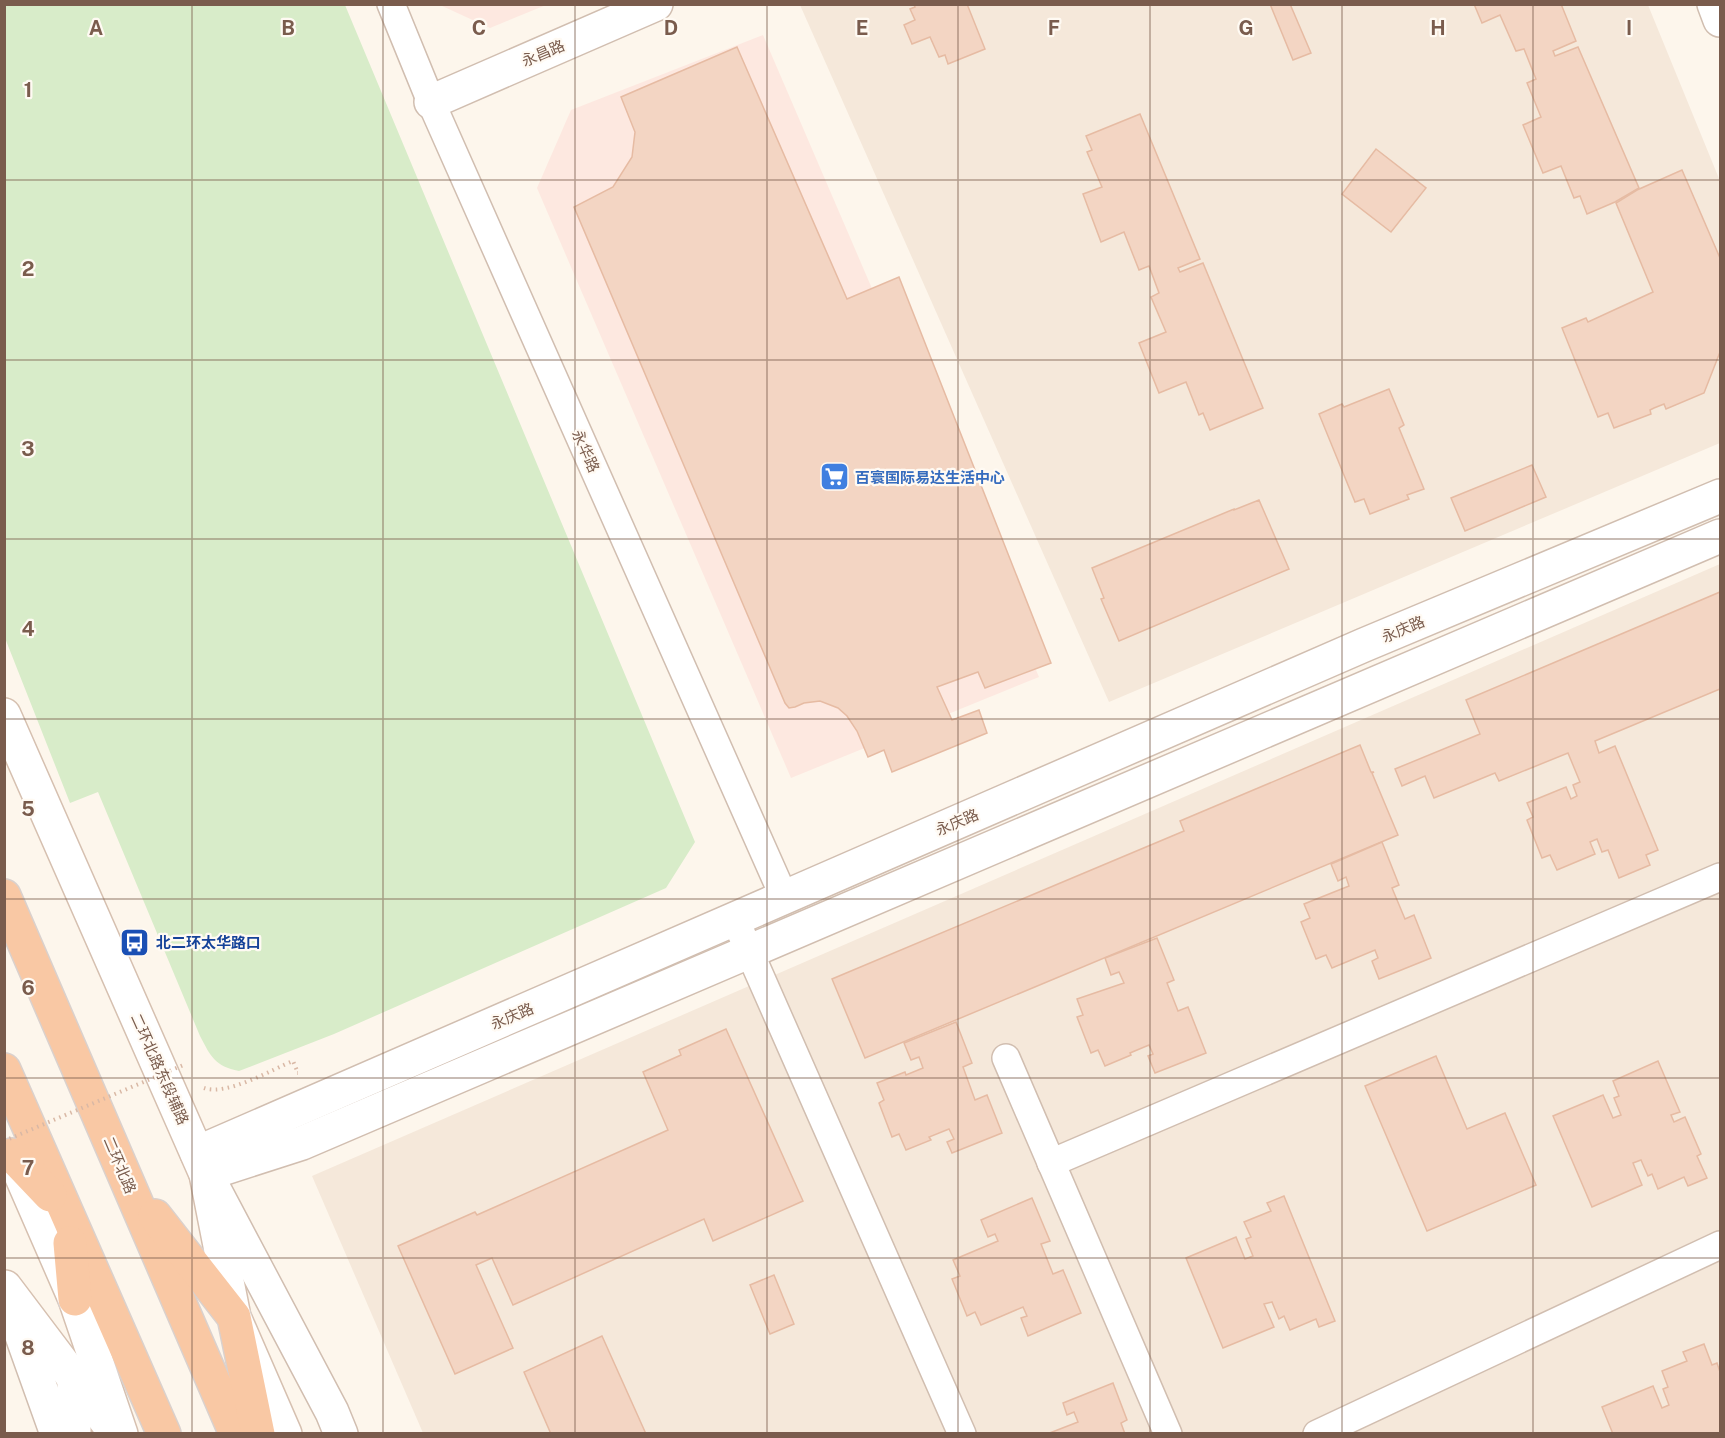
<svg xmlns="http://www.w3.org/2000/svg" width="1725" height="1438" viewBox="0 0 1725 1438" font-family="'Public Sans','Noto Sans SC',sans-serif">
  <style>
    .residential { fill: #f5e8da }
    .commercial { fill: #fde8e0 }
    .green { fill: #d8ecc9 }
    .building { fill: #f3d5c3; stroke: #e6bba3; stroke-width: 1.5 }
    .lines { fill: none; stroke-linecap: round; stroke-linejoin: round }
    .minor-casing { stroke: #d1beb0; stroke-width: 30 }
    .tertiary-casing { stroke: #d1beb0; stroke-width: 36 }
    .secondary-casing { stroke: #d6c0b0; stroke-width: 36 }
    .trunk-casing { stroke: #dad1cd; stroke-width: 36 }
    .path { stroke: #d9b8a5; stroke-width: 4; stroke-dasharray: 1.5 4.5; stroke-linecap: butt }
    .minor { stroke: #fff; stroke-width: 27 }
    .tertiary { stroke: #fff; stroke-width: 33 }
    .secondary { stroke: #fff; stroke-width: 33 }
    .trunk { stroke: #f9c8a4; stroke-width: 33 }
    .path-bridge { stroke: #d9b8a5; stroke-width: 4; stroke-dasharray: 1.5 4.5; stroke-linecap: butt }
    .grid { fill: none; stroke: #7a5c4d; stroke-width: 1.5; stroke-opacity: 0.55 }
    .labels { text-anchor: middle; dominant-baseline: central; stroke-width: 4.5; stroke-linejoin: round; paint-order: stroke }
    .street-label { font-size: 15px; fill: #7a5c4d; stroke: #fffaf3 }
    .shop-label { font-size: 15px; font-weight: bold; fill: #366cbe; stroke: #fffaf3; text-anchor: start }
    .transit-label { font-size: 15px; font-weight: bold; fill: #164399; stroke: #fffaf3; text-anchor: start }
    .grid-label { font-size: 20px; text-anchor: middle; font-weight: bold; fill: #7a5c4d; stroke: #fffaf3; stroke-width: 4.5; stroke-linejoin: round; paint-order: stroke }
  </style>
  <rect width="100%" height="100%" fill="#fdf6ec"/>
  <g class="residential">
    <path d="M800,5H1648L1720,181V443L1109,702Z"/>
    <path d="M1720,564V1433H423L312,1176Z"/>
  </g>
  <g class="commercial">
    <path d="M440,5H546L490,28Z"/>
    <path d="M763,35L1039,677L791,778L537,188L571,110Z"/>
  </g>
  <path class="green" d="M5,4L345,5L695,842L666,888L334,1034L239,1071C215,1066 211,1057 200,1036L98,792L70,803L5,638Z"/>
  <g class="building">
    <path d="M914,4H967L985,49L948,64L945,55L939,57L930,37L912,44L904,25L915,20L910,9L915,7Z"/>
    <path d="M1270,4H1290L1311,53L1293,60Z"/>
    <path d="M1474,4H1561L1576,41L1553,51L1555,56L1578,47L1639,188L1615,202L1587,214L1580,196L1574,198L1561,166L1543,173L1523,125L1541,117L1527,83L1536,79L1524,49L1516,51L1500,15L1482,23Z"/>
    <path d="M737,47L847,299L899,277L1051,663L985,688L978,672L937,687L952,720L979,710L987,733L892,772L884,750L868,757L857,731L847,716L838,708L820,701L804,703L795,707L789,708L785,703L574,207L613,187L632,157L635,132L621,97Z"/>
    <path d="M1140,114L1200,259L1178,268L1180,272L1203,263L1263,408L1210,430L1203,413L1199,415L1186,382L1159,393L1139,343L1166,332L1151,297L1159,293L1149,266L1139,270L1124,232L1101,242L1083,194L1102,187L1087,152L1092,150L1086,136Z"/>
    <path d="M1376,149L1426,188L1391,232L1342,194Z"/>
    <path d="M1682,170L1720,258V352L1704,393L1666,409L1664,404L1654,408L1650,410L1651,414L1614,428L1608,413L1598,417L1562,328L1586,318L1588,322L1653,292L1616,203L1637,190Z"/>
    <path d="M1389,389L1404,425L1399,428L1424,489L1407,495L1409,499L1370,514L1364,499L1355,502L1319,414L1342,404L1344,407Z"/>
    <path d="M1532,465L1546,497L1465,531L1451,498Z"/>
    <path d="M1259,500L1289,569L1119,641L1101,599L1104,598L1092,568L1234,509V510Z"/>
    <path d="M1720,592V689L1595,741L1599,753L1615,746L1658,850L1646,855L1650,865L1619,878L1608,850L1602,852L1597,839L1590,842L1595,854L1557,870L1550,855L1542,858L1527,820L1533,817L1527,803L1566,787L1571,799L1577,796L1573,785L1580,782L1568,753L1499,781L1495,773L1434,798L1425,776L1402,786L1395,769L1480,734L1466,700Z"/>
    <path d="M1360,745L1371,772H1374L1372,773L1398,835L865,1058L832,979L1184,831L1180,821Z"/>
    <path d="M1382,842L1399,885L1392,888L1405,919L1414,915L1431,958L1379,979L1372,961L1378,958L1375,950L1332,968L1326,955L1316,959L1301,922L1310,918L1304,904L1349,886L1346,877L1338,881L1331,864Z"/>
    <path d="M1157,938L1174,980L1167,983L1178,1011L1188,1007L1206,1053L1155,1073L1148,1056L1153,1054L1149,1045L1130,1053L1131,1055L1105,1066L1098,1050L1091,1053L1077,1017L1083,1015L1077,999L1124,983L1119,972L1111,975L1105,958Z"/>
    <path d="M956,1022L972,1063L963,1067L975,1100L987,1095L1002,1133L952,1153L947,1142L954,1139L949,1129L929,1137L931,1140L906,1150L899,1134L892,1137L879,1103L884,1100L877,1083L905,1072L906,1075L923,1068L919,1057L911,1060L904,1043Z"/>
    <path d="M726,1029L803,1201L713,1241L704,1219L513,1305L492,1258L476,1265L513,1348L455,1374L398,1246L475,1212L477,1215L668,1130L643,1072L681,1055L679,1050Z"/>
    <path d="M1436,1056L1467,1129L1505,1113L1536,1185L1427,1231L1365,1086Z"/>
    <path d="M1658,1061L1680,1112L1671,1115L1674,1122L1685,1117L1701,1154L1697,1156L1707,1178L1688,1186L1684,1177L1658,1189L1652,1174L1648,1176L1641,1160L1633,1163L1642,1185L1592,1207L1553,1116L1603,1095L1613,1118L1621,1115L1614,1098L1619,1096L1613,1081Z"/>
    <path d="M1284,1196L1335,1321L1319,1327L1316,1319L1290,1330L1284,1316L1279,1319L1272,1302L1264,1304L1274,1327L1223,1348L1186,1258L1236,1237L1245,1259L1253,1256L1246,1239L1251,1237L1244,1222L1271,1211L1267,1203Z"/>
    <path d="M1032,1198L1050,1241L1041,1244L1053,1274L1063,1270L1081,1313L1028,1336L1021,1318L1027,1316L1023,1307L981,1325L975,1312L967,1316L952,1279L960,1276L953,1260L998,1241L995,1234L988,1237L981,1220Z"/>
    <path d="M774,1275L794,1324L770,1334L750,1285Z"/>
    <path d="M602,1336L646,1434H551L524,1372Z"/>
    <path d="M1704,1344L1712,1365L1717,1363L1720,1372V1434H1613L1602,1407L1653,1386L1662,1408L1669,1405L1663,1389L1668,1387L1662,1371L1687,1361L1683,1352Z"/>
    <path d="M1113,1383L1127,1420L1121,1423L1125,1434H1047L1078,1422L1074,1412L1067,1415L1063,1403Z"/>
  </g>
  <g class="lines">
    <defs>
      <g id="minor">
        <path d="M391,4L431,102L784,897"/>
        <path d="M735,919L962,1434"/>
        <path d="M1006,1058L1168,1434"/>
        <path d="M1051,1163L1720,877"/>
        <path d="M1317,1434L1720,1245"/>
      </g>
      <g id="tertiary">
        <path d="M1714,4L1720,20"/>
        <path d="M431,102L656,4"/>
        <path d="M197,1153L1364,645L1720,496"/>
        <path d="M7,1294L57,1434"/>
        <path d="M341,1434L332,1412L206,1174L302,1143L1720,536"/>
      </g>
      <g id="secondary">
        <path d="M4,715L206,1174L234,1317L285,1434"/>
        <path d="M14,1159L75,1299L121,1434"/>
        <path d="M5,1287L107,1422"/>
        <path d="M74,1434V1373"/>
      </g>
      <g id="trunk">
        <path d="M4,896L236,1434"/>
        <path d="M4,1070L164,1434"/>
        <path d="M12,1155L50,1195"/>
        <path d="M155,1216L234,1317L258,1434"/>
        <path d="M70,1243L75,1299"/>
      </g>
    </defs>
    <use href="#minor" class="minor-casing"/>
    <use href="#tertiary" class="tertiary-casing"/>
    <use href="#secondary" class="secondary-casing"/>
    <use href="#trunk" class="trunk-casing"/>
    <path class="path" d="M204,1088C227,1096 271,1070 293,1061L298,1073H297"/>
    <use href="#minor" class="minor"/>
    <use href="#tertiary" class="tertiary"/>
    <use href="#secondary" class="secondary"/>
    <use href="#trunk" class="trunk"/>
    <path class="path-bridge" d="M4,1141L186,1064"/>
  </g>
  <path class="grid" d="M192,4V1434M383,4V1434M575,4V1434M767,4V1434M958,4V1434M1150,4V1434M1342,4V1434M1533,4V1434M4,180H1720M4,360H1720M4,539H1720M4,719H1720M4,899H1720M4,1078H1720M4,1258H1720"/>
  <defs>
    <symbol id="supermarket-square" viewBox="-11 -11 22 22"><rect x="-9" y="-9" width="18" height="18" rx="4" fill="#3f7fe0" stroke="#fffaf3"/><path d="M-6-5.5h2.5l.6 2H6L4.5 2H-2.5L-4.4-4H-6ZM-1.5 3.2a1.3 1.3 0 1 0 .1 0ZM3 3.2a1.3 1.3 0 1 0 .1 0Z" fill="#fff"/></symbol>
    <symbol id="bus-square" viewBox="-11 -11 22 22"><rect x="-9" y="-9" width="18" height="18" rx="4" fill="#1a4fb4" stroke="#fffaf3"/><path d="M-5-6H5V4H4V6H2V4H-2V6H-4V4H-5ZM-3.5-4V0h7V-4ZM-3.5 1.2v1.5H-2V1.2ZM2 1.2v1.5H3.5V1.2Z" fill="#fff"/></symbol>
  </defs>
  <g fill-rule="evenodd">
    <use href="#supermarket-square" x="818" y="460" width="33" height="33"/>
    <use href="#bus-square" x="118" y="926" width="33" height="33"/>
  </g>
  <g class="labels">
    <g class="street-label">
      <text transform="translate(543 53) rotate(-23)">永昌路</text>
      <text transform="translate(586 451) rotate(66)">永华路</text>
      <text transform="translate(1403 629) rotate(-23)">永庆路</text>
      <text transform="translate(957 822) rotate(-23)">永庆路</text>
      <text transform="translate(512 1016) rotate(-23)">永庆路</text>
      <text transform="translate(160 1069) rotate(66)">二环北路东段辅路</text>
      <text transform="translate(120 1165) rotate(67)">二环北路</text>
    </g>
    <g class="shop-label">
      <text x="855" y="477">百寰国际易达生活中心</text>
    </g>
    <g class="transit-label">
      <text x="156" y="942">北二环太华路口</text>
    </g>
  </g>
  <g class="grid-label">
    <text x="96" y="35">A</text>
    <text x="288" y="35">B</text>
    <text x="479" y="35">C</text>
    <text x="671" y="35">D</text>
    <text x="862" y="35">E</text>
    <text x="1054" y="35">F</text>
    <text x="1246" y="35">G</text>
    <text x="1438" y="35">H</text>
    <text x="1629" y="35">I</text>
    <text x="28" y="97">1</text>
    <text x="28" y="276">2</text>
    <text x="28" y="456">3</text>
    <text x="28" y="636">4</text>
    <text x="28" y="816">5</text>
    <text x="28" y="995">6</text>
    <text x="28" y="1175">7</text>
    <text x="28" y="1355">8</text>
  </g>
  <rect width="1725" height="1438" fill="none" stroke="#7a5c4d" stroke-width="12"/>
</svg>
